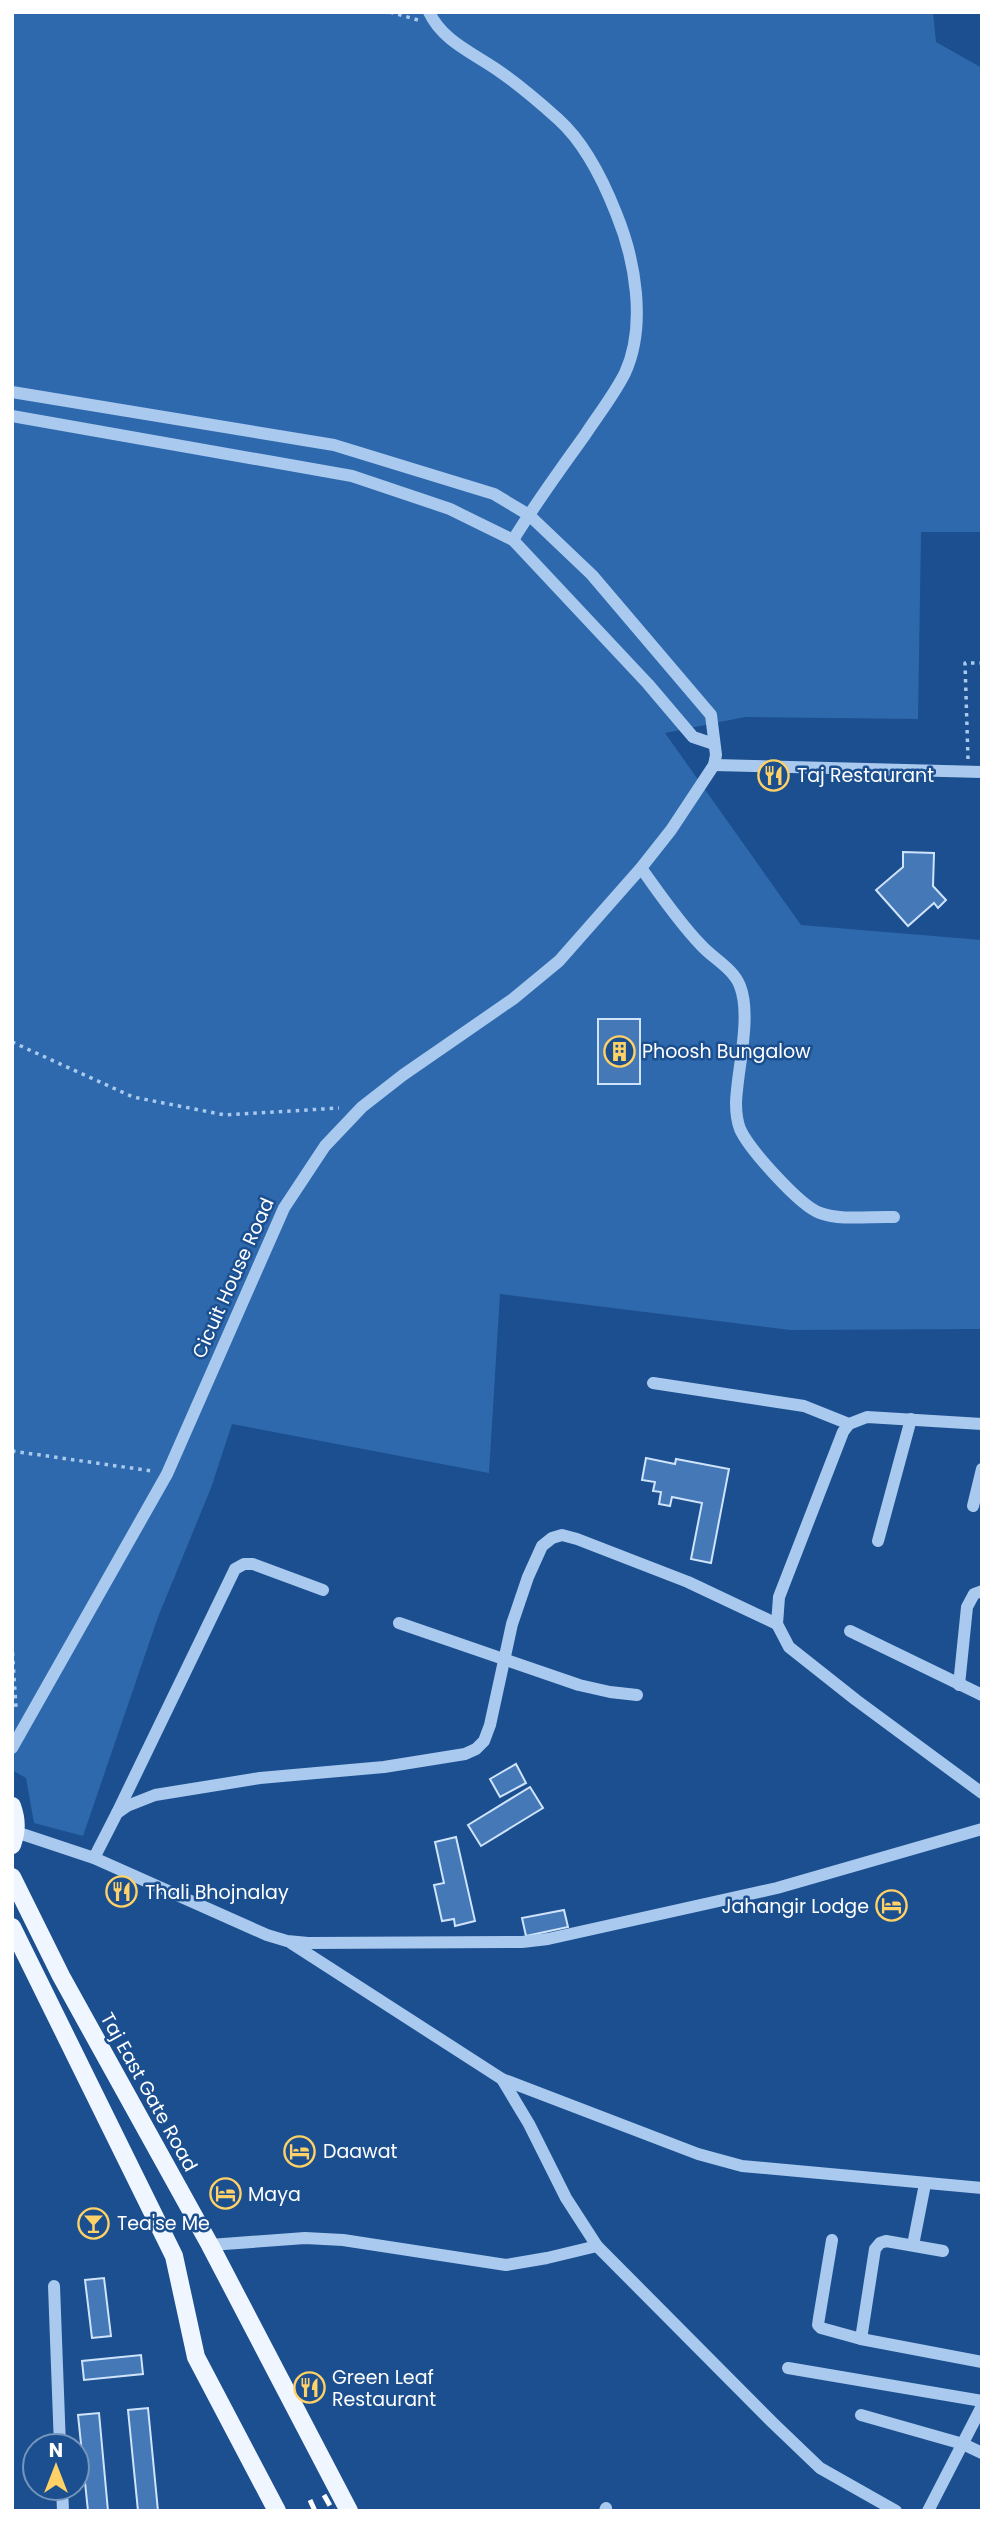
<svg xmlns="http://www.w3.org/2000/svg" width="994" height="2523" viewBox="0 0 994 2523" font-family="Poppins,sans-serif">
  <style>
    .green { fill: #2e69ad }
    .building { fill: #4478b7; stroke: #cfe3fa; stroke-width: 2 }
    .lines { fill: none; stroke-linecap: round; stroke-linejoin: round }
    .path { stroke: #a9c9ee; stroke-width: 3.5; stroke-dasharray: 3.5 5; stroke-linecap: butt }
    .minor { stroke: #a9c9ee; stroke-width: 12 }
    .major { stroke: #f0f6ff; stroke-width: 18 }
    .rail { stroke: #fff; stroke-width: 5; stroke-dasharray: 12 5; stroke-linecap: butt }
    .labels { text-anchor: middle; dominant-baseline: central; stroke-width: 5; stroke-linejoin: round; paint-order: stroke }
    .poi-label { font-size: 19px; fill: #fff; stroke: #1b4f8f; text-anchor: start }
    .street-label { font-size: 19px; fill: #fff; stroke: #1b4f8f }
  </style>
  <rect width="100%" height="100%" fill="#1b4f8f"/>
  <path class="green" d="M12,12H933L936,42L982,68V532H921L918,719L745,717L665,733L801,925L982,940V1329L790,1330L500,1294L489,1473L232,1424L211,1488L158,1617L83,1836L34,1823L26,1778L12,1770Z"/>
  <g class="building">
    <path d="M903,852L934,853L933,886L946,900L938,908L934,903L908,926L876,890L903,867Z"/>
    <rect x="598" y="1019" width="42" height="65"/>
    <path d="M646,1458L675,1464L676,1459L729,1469L711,1563L691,1559L702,1503L672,1497L670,1506L659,1504L661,1492L653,1491L655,1482L642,1480Z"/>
    <path d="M516,1764L526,1783L500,1797L490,1779Z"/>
    <path d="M530,1787L543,1808L481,1846L468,1825Z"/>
    <path d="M456,1837L475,1921L455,1926L454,1919L442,1921L434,1885L444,1883L435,1842Z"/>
    <path d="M564,1910L568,1927L526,1936L522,1918Z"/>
    <path d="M104,2278L111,2336L92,2338L85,2280Z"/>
    <path d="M141,2355L143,2374L84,2380L82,2361Z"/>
    <path d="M148,2408L158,2511H138L128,2410Z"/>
    <path d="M99,2413L108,2511H88L78,2415Z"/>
  </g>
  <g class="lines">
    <g class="path">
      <path d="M390,12L418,20"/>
      <path d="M968,759L965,663H982"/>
      <path d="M12,1042L133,1097L225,1115L339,1108"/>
      <path d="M12,1451L152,1471"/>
      <path d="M12,1644L16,1708"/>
    </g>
    <g class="minor">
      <path d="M429,12C442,40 471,52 496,69C518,84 539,102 558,119C585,143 603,180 616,213C635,259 647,325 625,373C614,395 598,415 585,435C560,470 535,504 513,540"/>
      <path d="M12,392L334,445L494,494L529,515L592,575L711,715L716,755L714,765L671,830L641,868L559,961L513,999L403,1075L362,1107L325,1146L284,1208L167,1474L12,1748"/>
      <path d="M12,416L352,476L450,509L513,540L648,684L693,737L714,744"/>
      <path d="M714,765L982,772"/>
      <path d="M641,868C660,894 678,921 700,944C712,958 733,968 740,986C752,1017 737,1070 736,1103C736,1112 737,1121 740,1129C749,1149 800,1206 820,1213C842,1221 871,1216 894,1217"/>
      <path d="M653,1383L804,1406L849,1424"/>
      <path d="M982,1424L867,1417L849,1424L843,1432L779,1597L777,1624L789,1647L856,1700L982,1793"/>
      <path d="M973,1506L982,1469"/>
      <path d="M878,1541L911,1419"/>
      <path d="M399,1623L579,1685L610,1692L637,1695"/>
      <path d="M850,1631L982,1695"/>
      <path d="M959,1685L967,1607L974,1594L982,1591"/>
      <path d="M117,1813L235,1569L244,1564H253L323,1590"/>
      <path d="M16,1832L94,1858L267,1935L287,1941L308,1943L522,1942L548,1939L777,1888L982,1829"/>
      <path d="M94,1858L117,1813L127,1806L155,1795L260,1778L384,1767L465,1754L476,1749L484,1741L490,1725L512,1624L528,1577L542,1546L552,1538L562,1535L577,1539L688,1582L777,1624"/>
      <path d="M291,1943L502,2079L698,2154L742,2166L982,2188"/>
      <path d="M502,2079L529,2124L566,2198L597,2246L773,2423L820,2468L896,2511"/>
      <path d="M832,2240L819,2318L818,2325L821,2328L861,2339L982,2362"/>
      <path d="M210,2245L305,2238L343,2240L506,2265L547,2258L597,2246"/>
      <path d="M913,2245L925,2184"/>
      <path d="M54,2286L60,2446"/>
      <path d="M861,2339L875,2249L880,2243L886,2241L943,2251"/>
      <path d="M788,2368L982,2401"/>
      <path d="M861,2415L963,2444L982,2453"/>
      <path d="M62,2488L63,2511"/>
      <path d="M605,2511L606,2508"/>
      <path d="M928,2511L982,2406"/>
    </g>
    <g class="major">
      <path d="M12,1806C17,1820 17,1831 12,1845"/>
      <path d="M12,1877L61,1976L210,2245L349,2511"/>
      <path d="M12,1927L174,2256L196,2357L277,2511"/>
    </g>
    <g class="rail">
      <path d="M324,2495L333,2511"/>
      <path d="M310,2500L315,2511"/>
    </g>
  </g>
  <defs>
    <symbol id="restaurant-ring" viewBox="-11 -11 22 22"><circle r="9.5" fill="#1b4f8f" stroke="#ffd166" stroke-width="1.5"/><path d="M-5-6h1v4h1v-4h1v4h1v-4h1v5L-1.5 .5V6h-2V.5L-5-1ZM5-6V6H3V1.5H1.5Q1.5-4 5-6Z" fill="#ffd166"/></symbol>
    <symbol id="building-ring" viewBox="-11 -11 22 22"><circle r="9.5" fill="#1b4f8f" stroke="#ffd166" stroke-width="1.5"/><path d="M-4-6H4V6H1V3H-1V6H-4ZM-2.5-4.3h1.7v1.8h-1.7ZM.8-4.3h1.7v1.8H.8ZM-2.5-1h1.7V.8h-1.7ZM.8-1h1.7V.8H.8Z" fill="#ffd166"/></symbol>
    <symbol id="hotel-ring" viewBox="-11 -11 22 22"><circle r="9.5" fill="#1b4f8f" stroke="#ffd166" stroke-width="1.5"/><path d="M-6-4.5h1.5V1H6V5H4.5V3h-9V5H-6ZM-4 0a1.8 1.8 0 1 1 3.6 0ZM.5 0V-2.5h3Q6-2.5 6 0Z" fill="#ffd166"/></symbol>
    <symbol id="bar-ring" viewBox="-11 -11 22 22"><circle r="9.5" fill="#1b4f8f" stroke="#ffd166" stroke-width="1.5"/><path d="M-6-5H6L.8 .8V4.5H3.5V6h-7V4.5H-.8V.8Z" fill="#ffd166"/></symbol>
  </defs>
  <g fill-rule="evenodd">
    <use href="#restaurant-ring" x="756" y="758" width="35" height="35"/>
    <use href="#building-ring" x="602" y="1034" width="35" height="35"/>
    <use href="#restaurant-ring" x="104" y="1874" width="35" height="35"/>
    <use href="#hotel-ring" x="874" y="1888" width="35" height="35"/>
    <use href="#hotel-ring" x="282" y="2134" width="35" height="35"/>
    <use href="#hotel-ring" x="208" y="2176" width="35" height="35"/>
    <use href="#bar-ring" x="76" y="2206" width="35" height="35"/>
    <use href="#restaurant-ring" x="292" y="2370" width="35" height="35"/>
  </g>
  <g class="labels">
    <g class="poi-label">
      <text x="797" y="775">Taj Restaurant</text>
      <text x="642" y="1051">Phoosh Bungalow</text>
      <text x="145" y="1892">Thali Bhojnalay</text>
      <text x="869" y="1906" text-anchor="end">Jahangir Lodge</text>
      <text x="323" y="2151">Daawat</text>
      <text x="248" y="2194">Maya</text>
      <text x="117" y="2223">Tea'se Me</text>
      <text x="332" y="2377">Green Leaf<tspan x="332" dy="22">Restaurant</tspan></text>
    </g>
    <g class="street-label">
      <text transform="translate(233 1278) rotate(-66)">Cicuit House Road</text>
      <text transform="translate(149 2092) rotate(61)">Taj East Gate Road</text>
    </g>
  </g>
  <rect width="994" height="2523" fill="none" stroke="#ffffff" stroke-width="28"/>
  <g transform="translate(56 2467)"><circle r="33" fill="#1b4f8f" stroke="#7695bc" stroke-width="2"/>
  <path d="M0-5L12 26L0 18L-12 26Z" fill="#ffd166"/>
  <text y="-10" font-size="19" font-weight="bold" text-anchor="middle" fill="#ffffff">N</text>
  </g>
</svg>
